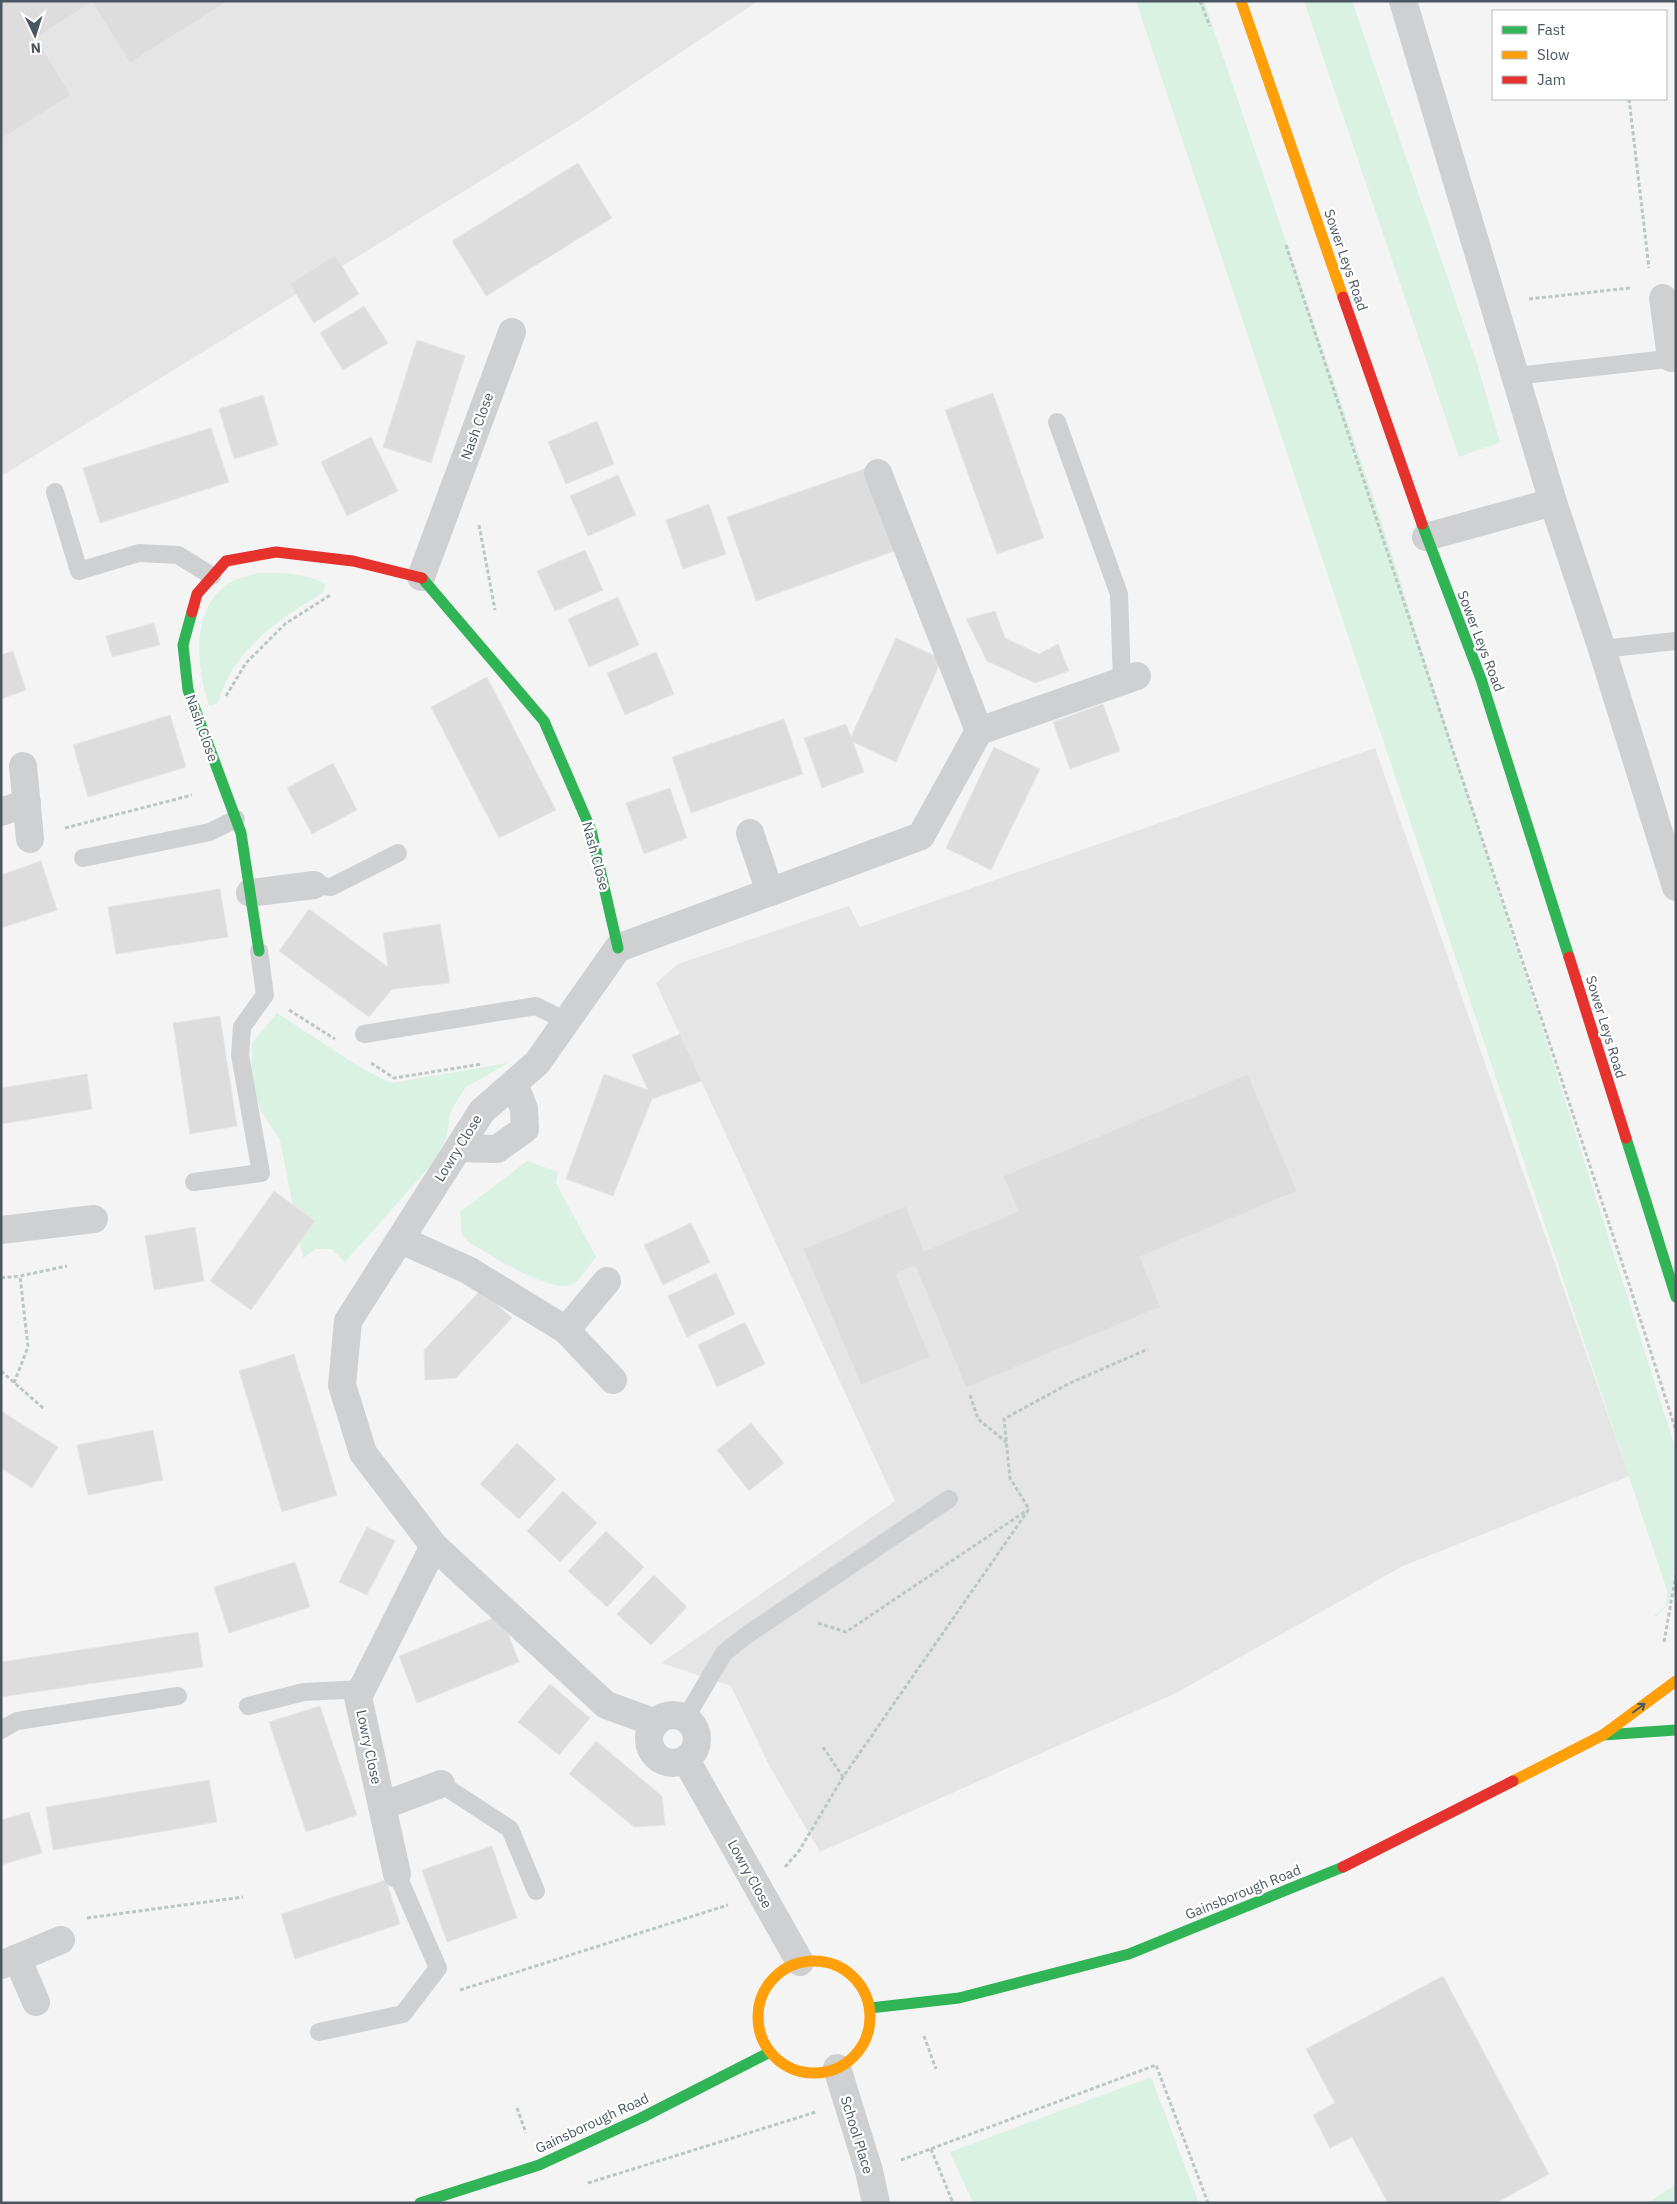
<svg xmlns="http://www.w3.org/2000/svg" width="1677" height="2204" viewBox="0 0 1677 2204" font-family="'IBM Plex Sans',sans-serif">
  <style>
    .education { fill: #e6e5e6 }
    .green { fill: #d9f2e3 }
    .building { fill: #ddddde; stroke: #e5e6e7 }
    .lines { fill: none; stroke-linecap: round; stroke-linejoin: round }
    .path { stroke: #bcc7c4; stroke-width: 3; stroke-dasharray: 4 2.5; stroke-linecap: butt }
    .lane { stroke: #ced0d2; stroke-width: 18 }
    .street { stroke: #ced0d2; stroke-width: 28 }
    .fast { stroke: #30b455; stroke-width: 11 }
    .slow { stroke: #ff9f0a; stroke-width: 11 }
    .jam { stroke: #e5322d; stroke-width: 11 }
    .oneway { stroke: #495b60 }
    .labels { text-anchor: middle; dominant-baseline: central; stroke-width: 4.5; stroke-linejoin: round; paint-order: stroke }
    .street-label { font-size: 14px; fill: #4a5661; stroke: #fff }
  </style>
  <rect width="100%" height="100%" fill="#f4f4f4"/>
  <g class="education">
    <path d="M1,1H758L576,122L3,475L1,471Z"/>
    <path d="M1375,748L1629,1476L1403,1566L1176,1693L820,1852L770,1767L731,1686L661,1663L895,1501L656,983L678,964L849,906L860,927Z"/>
  </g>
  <g class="green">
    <path d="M1136,1H1204L1376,505L1676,1450V1558L1670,1602L1657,1616H1654L1666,1605L1667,1590Z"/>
    <path d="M1304,1H1352L1477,363L1500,442L1459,457Z"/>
    <path d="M259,573C281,573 305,572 325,584L324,592C279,619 232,650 218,703L209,706C197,668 190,612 226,585C236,578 247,576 259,573Z"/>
    <path d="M277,1013L361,1068L391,1083L508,1063L466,1087L451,1110L446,1139L432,1164L345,1262L332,1249H316L303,1258L280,1140L261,1111L251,1082L252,1043Z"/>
    <path d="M527,1161L558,1172L556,1183L596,1257C589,1265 582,1279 573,1284C554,1296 489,1254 470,1243L462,1235L460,1212Z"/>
    <path d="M1151,2077L1199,2203H973L950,2152Z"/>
    <path d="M1676,2184V2203H1648Z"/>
  </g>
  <g class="building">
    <path d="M1,1H228L130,63L92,2L36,38L71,95L1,139Z"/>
    <path d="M578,163L612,218L486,296L452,241Z"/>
    <path d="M335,255L359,294L314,323L290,284Z"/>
    <path d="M364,306L388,343L343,370L320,333Z"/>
    <path d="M417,340L465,356L431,463L383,447Z"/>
    <path d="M993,393L1044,538L997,554L945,410Z"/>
    <path d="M263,395L278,445L234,459L219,409Z"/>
    <path d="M597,421L614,464L566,484L548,442Z"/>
    <path d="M211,428L229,482L100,523L83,468Z"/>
    <path d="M371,437L398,491L347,516L321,462Z"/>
    <path d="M870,467L900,549L756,601L727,517Z"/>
    <path d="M618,475L636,515L588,536L570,496Z"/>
    <path d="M709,504L726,554L683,569L666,520Z"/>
    <path d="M585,550L603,590L555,611L537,571Z"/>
    <path d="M618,597L639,645L589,667L568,619Z"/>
    <path d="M995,611L1005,638L1039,654L1058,644L1069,671L1035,683L987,661L966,619Z"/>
    <path d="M154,623L160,645L112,657L106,636Z"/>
    <path d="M896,638L942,659L896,762L853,742L864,772L822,788L804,738L846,724L851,737Z"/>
    <path d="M13,651L26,690L1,699V655Z"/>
    <path d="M656,652L674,694L625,715L607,673Z"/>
    <path d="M487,677L556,810L499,838L431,707Z"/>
    <path d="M1103,704L1120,751L1070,769L1053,722Z"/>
    <path d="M170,715L186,767L88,797L73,745Z"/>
    <path d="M784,719L803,774L691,813L672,757Z"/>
    <path d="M994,747L1040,769L991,870L946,848Z"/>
    <path d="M333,763L357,810L312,834L287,788Z"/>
    <path d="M670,788L687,838L644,854L626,803Z"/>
    <path d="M41,861L57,910L1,928V875Z"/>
    <path d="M220,889L228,937L116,954L108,907Z"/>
    <path d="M309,909L388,967L383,933L440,924L450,983L392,989L369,1017L279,951Z"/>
    <path d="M220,1016L237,1126L190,1134L173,1023Z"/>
    <path d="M680,1034L702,1081L652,1099L613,1196L566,1179L604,1074L648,1090L632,1055Z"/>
    <path d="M87,1074L92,1109L1,1124V1088Z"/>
    <path d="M1248,1074L1297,1191L1140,1257L1161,1307L966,1388L915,1266L896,1274L930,1357L861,1385L803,1249L906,1206L924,1251L1018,1211L1003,1176Z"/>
    <path d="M274,1191L315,1221L251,1310L210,1281Z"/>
    <path d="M691,1223L710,1262L663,1285L644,1245Z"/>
    <path d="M195,1227L204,1281L154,1290L145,1236Z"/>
    <path d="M716,1273L735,1314L687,1337L668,1296Z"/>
    <path d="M481,1290L512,1318L456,1378L425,1380L424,1350Z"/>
    <path d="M745,1322L765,1364L717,1387L698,1345Z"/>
    <path d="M294,1354L337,1495L282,1512L239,1371Z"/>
    <path d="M1,1411L58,1447L32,1488L1,1468Z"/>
    <path d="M751,1423L784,1463L749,1491L717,1450Z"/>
    <path d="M153,1430L163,1480L88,1495L77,1445Z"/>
    <path d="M517,1443L556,1479L519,1519L480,1484Z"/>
    <path d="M563,1491L597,1523L560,1562L527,1531Z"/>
    <path d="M367,1527L395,1541L367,1595L339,1582Z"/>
    <path d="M606,1531L644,1567L607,1607L568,1571Z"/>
    <path d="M295,1562L310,1607L229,1633L214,1587Z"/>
    <path d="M654,1575L687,1607L651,1645L617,1614Z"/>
    <path d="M501,1615L519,1662L417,1703L399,1656Z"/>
    <path d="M198,1632L203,1667L1,1697V1662Z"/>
    <path d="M550,1684L590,1718L559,1755L518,1722Z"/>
    <path d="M320,1706L357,1815L306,1832L269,1722Z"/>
    <path d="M596,1741L662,1796L665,1825L634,1827L569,1774Z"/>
    <path d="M209,1780L217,1822L53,1850L46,1807Z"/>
    <path d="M29,1812L42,1853L1,1865V1820Z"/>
    <path d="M492,1846L517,1918L447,1942L422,1870Z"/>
    <path d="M386,1880L400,1924L295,1959L281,1914Z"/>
    <path d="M1443,1976L1549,2174L1496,2203H1388L1352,2137L1330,2148L1313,2115L1335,2103L1306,2049Z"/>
  </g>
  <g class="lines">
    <g class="path">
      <path d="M1200,1L1210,26"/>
      <path d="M1629,99L1649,268"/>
      <path d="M1286,245L1630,1287L1676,1431"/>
      <path d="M1529,299L1630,288"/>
      <path d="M479,525L495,610"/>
      <path d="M226,696L246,663L285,624L332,594"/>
      <path d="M65,828L192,795"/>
      <path d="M289,1010L335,1039"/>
      <path d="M371,1063L394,1078L482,1064"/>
      <path d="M1,1278L20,1276"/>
      <path d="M1,1371L43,1408"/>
      <path d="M14,1383L28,1347L20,1276L67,1266"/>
      <path d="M970,1395L978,1419L1006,1442"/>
      <path d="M818,1623L846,1632L1026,1511"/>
      <path d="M1664,1642L1676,1574"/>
      <path d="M823,1747L843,1777"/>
      <path d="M785,1867L799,1851L843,1777L1029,1509L1010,1478L1004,1419L1068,1384L1148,1349"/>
      <path d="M87,1918L243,1897"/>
      <path d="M460,1990L728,1905"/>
      <path d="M924,2036L936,2069"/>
      <path d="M517,2108L526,2133"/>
      <path d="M931,2149L953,2203"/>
      <path d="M901,2160L1156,2065L1208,2203"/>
      <path d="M588,2183L816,2112"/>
    </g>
    <g class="lane">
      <path d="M1515,376L1676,358"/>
      <path d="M1057,422L1119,594L1122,682"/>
      <path d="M55,492L79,571L139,553L178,555L212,576"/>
      <path d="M1602,649L1676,641"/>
      <path d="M83,858L210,832L236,819"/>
      <path d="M314,885L331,887L398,853"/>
      <path d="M364,1034L536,1006L566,1021"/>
      <path d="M194,1182L261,1173L240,1055L242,1027L265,995L259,951"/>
      <path d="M248,1706L304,1692L362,1689"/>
      <path d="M685,1719L724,1653L748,1634L949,1499"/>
      <path d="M1,1730L17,1721L178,1696"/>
      <path d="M441,1784L510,1829L536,1891"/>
      <path d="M319,2032L403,2014L438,1968L397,1874"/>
    </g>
    <g class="street">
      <path d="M1403,1L1553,502L1602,649L1676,887"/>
      <path d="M1663,298L1671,358"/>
      <path d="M878,473L979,731"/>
      <path d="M1426,537L1553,502"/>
      <path d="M421,577L512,332"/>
      <path d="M23,766L30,839"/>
      <path d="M1,812L27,803"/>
      <path d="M770,892L921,836L979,731L1137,676"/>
      <path d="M250,893L314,885"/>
      <path d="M459,1148L497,1149L525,1129L524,1109L514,1083"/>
      <path d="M1,1230L94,1219"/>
      <path d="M401,1240L468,1270L566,1330L613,1380"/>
      <path d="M566,1330L607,1281"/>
      <circle cx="673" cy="1739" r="24"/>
      <path d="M656,1723L606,1705L434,1546L363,1453L342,1385L348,1321L482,1111L537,1063L618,948L770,892L750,833"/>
      <path d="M686,1760L800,1962"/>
      <path d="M382,1806L441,1784"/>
      <path d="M397,1874L358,1697L434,1546"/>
      <path d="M17,1958L36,2002"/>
      <path d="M1,1965L61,1940"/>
      <path d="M837,2068L869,2171L876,2203"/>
    </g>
    <g class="fast">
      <path d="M1422,524L1481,679L1569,957"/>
      <path d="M422,578L544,721L591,830L618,948"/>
      <path d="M192,612L183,645L188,690L241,833L259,951"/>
      <path d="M1626,1138L1676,1297"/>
      <path d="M1603,1735L1676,1730"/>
      <path d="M870,2008L959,1998L1129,1954L1343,1867"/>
      <path d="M420,2203L539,2165L641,2118L770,2052"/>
    </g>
    <g class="slow">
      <path d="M1241,1L1343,297"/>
      <path d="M1513,1781L1603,1735L1676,1681"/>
      <circle cx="814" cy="2017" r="56"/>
    </g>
    <g class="jam">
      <path d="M1343,297L1422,524"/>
      <path d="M192,612L197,594L226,561L276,552L353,561L422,578"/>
      <path d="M1569,957L1626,1138"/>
      <path d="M1343,1867L1513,1781"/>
    </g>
  </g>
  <defs><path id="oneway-shaft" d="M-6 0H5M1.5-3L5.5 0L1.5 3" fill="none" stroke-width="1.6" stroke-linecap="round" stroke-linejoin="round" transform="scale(1.25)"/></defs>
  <use class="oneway" href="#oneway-shaft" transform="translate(1639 1708) rotate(-37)"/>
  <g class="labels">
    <g class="street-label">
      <text transform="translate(1346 260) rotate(71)">Sower Leys Road</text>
      <text transform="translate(477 426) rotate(-70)">Nash Close</text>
      <text transform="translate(1481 641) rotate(69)">Sower Leys Road</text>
      <text transform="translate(202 728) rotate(70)">Nash Close</text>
      <text transform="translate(596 856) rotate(75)">Nash Close</text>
      <text transform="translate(1606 1027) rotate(73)">Sower Leys Road</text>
      <text transform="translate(458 1148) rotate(-58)">Lowry Close</text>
      <text transform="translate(369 1747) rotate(78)">Lowry Close</text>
      <text transform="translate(750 1874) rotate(61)">Lowry Close</text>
      <text transform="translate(1243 1892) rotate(-22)">Gainsborough Road</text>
      <text transform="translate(592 2123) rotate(-25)">Gainsborough Road</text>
      <text transform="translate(857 2135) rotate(73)">School Place</text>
    </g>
  </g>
  <rect width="1677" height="2204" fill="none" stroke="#4a5661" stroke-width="5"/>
  <rect x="1492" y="10" width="175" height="90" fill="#ffffff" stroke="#b7bbc0"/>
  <rect x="1502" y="26" width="25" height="8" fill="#30b455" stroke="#b7bbc0"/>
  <text x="1537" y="35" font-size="15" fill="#4a5661">Fast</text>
  <rect x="1502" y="51" width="25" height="8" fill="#ff9f0a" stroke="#b7bbc0"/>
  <text x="1537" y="60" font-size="15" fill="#4a5661">Slow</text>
  <rect x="1502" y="76" width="25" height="8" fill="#e5322d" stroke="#b7bbc0"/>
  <text x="1537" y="85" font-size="15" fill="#4a5661">Jam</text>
  <g transform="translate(35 35) rotate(176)" stroke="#ffffff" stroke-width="4" paint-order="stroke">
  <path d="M0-4L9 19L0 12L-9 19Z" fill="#4a5661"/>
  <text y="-8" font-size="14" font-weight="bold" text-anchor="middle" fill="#4a5661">N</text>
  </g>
</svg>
